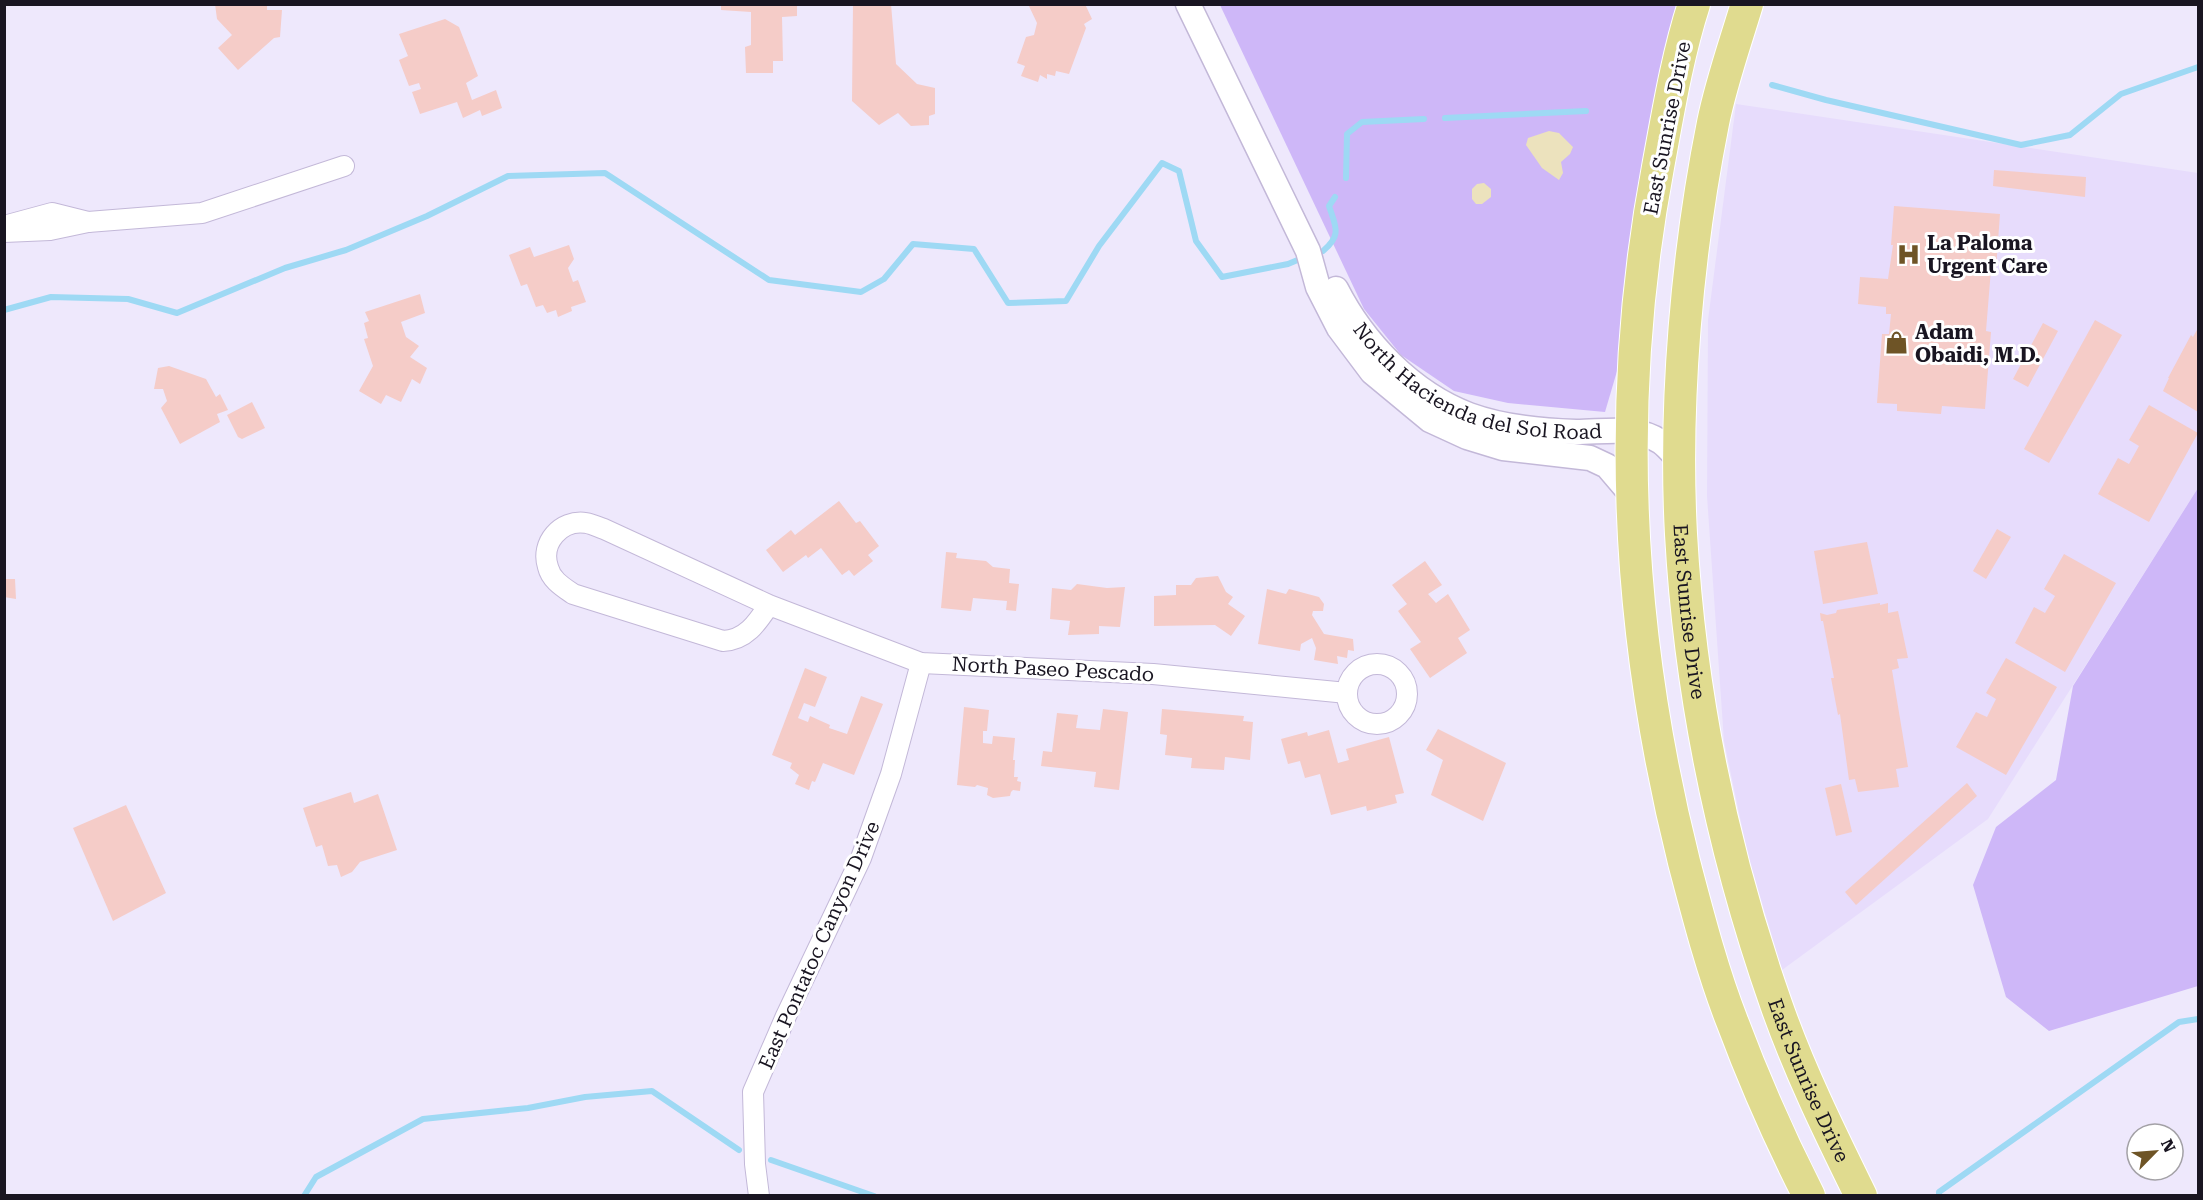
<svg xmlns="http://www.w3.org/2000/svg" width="2203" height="1200" viewBox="0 0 2203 1200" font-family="'Roboto Serif',serif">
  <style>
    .built { fill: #e7dcfc }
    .green { fill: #ceb7f8 }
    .sand { fill: #ece2bd }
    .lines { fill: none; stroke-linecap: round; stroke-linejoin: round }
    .stream { stroke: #9ed9f4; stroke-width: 6 }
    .building { fill: #f5ccc8 }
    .minor-casing { stroke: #c3b8d8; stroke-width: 22 }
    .tertiary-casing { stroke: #c3b8d8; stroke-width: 27 }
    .primary-casing { stroke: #fff; stroke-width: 34 }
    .minor { stroke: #fff; stroke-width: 20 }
    .tertiary { stroke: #fff; stroke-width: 24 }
    .primary { stroke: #e0db8f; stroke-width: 32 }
    .labels { text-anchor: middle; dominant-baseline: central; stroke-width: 6; stroke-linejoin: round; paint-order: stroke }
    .street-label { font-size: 20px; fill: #191521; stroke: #fff }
    .poi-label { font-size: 20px; font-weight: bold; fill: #191521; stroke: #fff; text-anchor: start }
  </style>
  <rect width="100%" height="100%" fill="#eee8fc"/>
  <path class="built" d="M1736,104L2198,173V488L1988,819L1782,970L1748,856L1724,741L1707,496L1708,320Z"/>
  <g class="green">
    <path d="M1220,5H1694L1637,303L1605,412L1508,403L1454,391L1401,355L1364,309Z"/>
    <path d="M2198,488V986L2049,1031L2006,997L1973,885L1996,827L2056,780L2073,686Z"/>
  </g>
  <g class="sand">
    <path d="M1549,131L1559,133L1573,147L1570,154L1561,162L1563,173L1559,180L1542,168L1526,145L1528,138Z"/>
    <path d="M1484,183L1491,189V197L1482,204H1476L1472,199V189L1477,184Z"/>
  </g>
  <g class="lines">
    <g class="stream">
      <path d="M1772,85L1826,100L2021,145L2070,135L2121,94L2198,67"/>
      <path d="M1445,118L1586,111"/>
      <path d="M1346,178L1347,134L1362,122L1424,119"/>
      <path d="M1323,251C1342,235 1336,227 1329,206L1335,197"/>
      <path d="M4,310L51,297L128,299L177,313L285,268L346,250L427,216L508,176L605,173L769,280L861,292L884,279L913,244L974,249L1008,303L1066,301L1099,246L1162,163L1179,171L1196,241L1222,277L1288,264L1300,259"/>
      <path d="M771,1160L874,1196"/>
      <path d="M304,1196L316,1177L423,1119L528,1108L585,1097L652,1091L739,1150"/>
      <path d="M1939,1196V1192L2179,1022L2198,1019"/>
    </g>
  </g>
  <g class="building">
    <path d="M215,4H267V10H282L280,37L274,38L238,70L218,48L232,35L217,19Z"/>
    <path d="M853,4H891L896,64L917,84L935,88V114L929,116V125L911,126L898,113L879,125L852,101Z"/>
    <path d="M1028,4H1085L1092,19L1084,24L1086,28L1069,74L1056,71L1055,76L1047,74V79L1040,75L1038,82L1021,76L1025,66L1017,63L1026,37L1034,35L1037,23Z"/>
    <path d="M721,5H797V16L782,17L783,61H773V73H746L745,47L751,45V12L721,10Z"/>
    <path d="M445,19L459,27L478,76L466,83L472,100L496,90L502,108L482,116L480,110L463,118L457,102L420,114L412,92L421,89L419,83L409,86L399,60L408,56L399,34Z"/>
    <path d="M1994,170L2086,177L2085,197L1993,186Z"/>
    <path d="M1894,206L2000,214L1996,269H1991L1986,331L1991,332L1985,409L1942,406L1941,414L1897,411V404L1877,403L1882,334H1889L1891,314H1886V307L1858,304L1860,277L1888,279L1893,245H1891Z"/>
    <path d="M569,245L574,259L568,268L573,282L578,280L586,302L571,307L572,311L558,317L556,310L547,313L543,305L536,307L527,284L521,286L509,255L530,247L534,257Z"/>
    <path d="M420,294L425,313L401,322L406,337L419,346L410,357L427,368L420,384L412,379L401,402L386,395L381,404L359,391L373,366L364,339L368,338L364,323L369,321L365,312Z"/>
    <path d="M2095,320L2122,335L2049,463L2024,449Z"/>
    <path d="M2043,323L2058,331L2028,387L2013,379Z"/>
    <path d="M2198,328V412L2163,391L2169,378H2168L2191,335L2193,337Z"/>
    <path d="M169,366L206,379L216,397L220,394L228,410L217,414L220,422L180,444L161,408L167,401L163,389H154L158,368Z"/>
    <path d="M252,402L265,428L242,439L238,437L227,415Z"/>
    <path d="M2149,405L2198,433L2149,522L2098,494L2118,458L2129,464L2139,446L2129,440Z"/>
    <path d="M839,501L856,523L860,521L879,546L868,555L873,561L854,576L849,570L842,575L821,548L808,558L806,555L783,572L766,550L791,530L795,535Z"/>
    <path d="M1997,529L2011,537L1986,579L1973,571Z"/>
    <path d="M1867,542L1878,594L1823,604L1814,551Z"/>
    <path d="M946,552L957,553L956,558L986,561L993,567L1010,569L1009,583L1019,584L1016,611L1006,610L1007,601L973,598L971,611L941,608Z"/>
    <path d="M2064,554L2116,583L2065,672L2015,643L2034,607L2045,613L2055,596L2044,589Z"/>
    <path d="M1425,561L1442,585L1428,594L1436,603L1448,594L1470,630L1458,638L1467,653L1430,678L1410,649L1421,642L1398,611L1407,604L1392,585Z"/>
    <path d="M1218,576L1226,592L1233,597L1228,604L1245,616L1231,636L1215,625L1154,626V596L1176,595V585H1191L1196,578Z"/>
    <path d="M4,579H15L16,599L4,597Z"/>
    <path d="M1077,584L1107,588L1125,587L1120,627L1099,626V634L1068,635L1070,621L1050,619L1052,588L1071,590Z"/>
    <path d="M1267,589L1286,594L1289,589L1319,597L1324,604L1323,611H1313L1312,615L1324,634L1353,639L1354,651L1348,650L1347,658L1337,656L1338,664L1314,660L1316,648L1312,638L1301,644L1300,651L1258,644Z"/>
    <path d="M1880,603V605L1888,603V613L1898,611L1908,658L1897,659L1899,668L1892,670L1908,767L1896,769L1899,787L1858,792L1855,779L1849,780L1840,714L1838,715L1831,678H1834L1823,621H1821L1820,613L1827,615L1836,613L1837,610Z"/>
    <path d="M2006,658L2057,687L2006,775L1956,747L1976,712L1987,717L1996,699L1986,693Z"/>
    <path d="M805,668L827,677L815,707L804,703L798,718L808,722L810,716L830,725L829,728L847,734L861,696L883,704L854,775L823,763L815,782L812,781L809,790L795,784L799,775L790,768L792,763L772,755Z"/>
    <path d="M964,707L989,710L987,731H983V743L992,744L993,736L1015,738L1013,760H1015L1014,777H1018L1017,781L1021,782L1020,791L1013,790L1011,792L1010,796L993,798L987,795L988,788L977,785L975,787L957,785Z"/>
    <path d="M1103,709L1128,712L1119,790L1094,787L1096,772L1041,766L1043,751L1052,752L1057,713L1078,715L1076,728L1100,730Z"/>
    <path d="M1162,709L1244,716L1243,721L1253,722L1250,760L1225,757L1224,770L1191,768L1192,758L1165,755L1167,735L1160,734Z"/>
    <path d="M1438,729L1506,763L1483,821L1431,795L1443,760L1426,750Z"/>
    <path d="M1329,730L1338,763L1349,760L1346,749L1389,737L1404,793L1395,795L1397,803L1367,811L1366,806L1331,815L1320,774L1305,778L1300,761L1288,764L1281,739L1307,732L1308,736Z"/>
    <path d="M1967,783L1977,796L1856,905L1845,892Z"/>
    <path d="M1841,784L1852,832L1836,836L1825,788Z"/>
    <path d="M351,792L354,803L378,794L397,850L360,862L352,872L341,877L337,865L328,866L322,845L316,847L303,808Z"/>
    <path d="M126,805L166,893L113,921L73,828Z"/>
  </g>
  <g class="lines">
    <defs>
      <g id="minor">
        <path d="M88,222L202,213L344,166"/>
        <path d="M4,226L52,213L88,222L50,230L4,232"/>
        <path d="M769,605C757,623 746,640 723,641L573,594C563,587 551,580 548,567C540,543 561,519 586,523C592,524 598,527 604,529L769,605L921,663L1153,674L1347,693"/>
        <circle cx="1377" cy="694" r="30"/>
        <path d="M759,1196L755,1164L753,1092L786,1016L861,858L891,774L921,663"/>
      </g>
      <g id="tertiary">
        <path d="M1188,4L1308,251L1318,287L1339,328L1372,372L1430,420L1467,437L1503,448L1590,458L1607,466L1630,493"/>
        <path id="s1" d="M1336,289C1363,342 1411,393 1469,415C1502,427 1541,431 1576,432C1605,432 1635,425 1661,442C1668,447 1674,455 1680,461"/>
      </g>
      <g id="primary">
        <path d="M1694,4C1677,57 1668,113 1658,167C1614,401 1626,631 1684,862C1698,915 1712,970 1732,1021C1754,1080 1780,1139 1809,1196"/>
        <path id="s2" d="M1747,4C1735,44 1721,83 1713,123C1687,253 1674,402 1681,534C1690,694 1723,853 1776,1004C1799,1070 1830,1133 1861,1196"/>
      </g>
    </defs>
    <use href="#minor" class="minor-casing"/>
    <use href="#tertiary" class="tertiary-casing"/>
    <use href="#primary" class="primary-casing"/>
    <use href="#minor" class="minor"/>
    <use href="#tertiary" class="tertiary"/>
    <use href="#primary" class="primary"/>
  </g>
  <defs>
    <symbol id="hospital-bare" viewBox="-9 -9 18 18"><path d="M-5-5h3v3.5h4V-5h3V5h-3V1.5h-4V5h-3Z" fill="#6e5426" stroke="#fff" stroke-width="2.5" paint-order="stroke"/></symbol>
    <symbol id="shop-bare" viewBox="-9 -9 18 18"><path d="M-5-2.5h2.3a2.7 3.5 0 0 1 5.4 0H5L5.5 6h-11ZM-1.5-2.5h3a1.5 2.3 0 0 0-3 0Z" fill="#6e5426" stroke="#fff" stroke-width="2.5" paint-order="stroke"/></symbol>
  </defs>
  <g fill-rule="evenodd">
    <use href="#hospital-bare" x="1892" y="238" width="33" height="33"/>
    <use href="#shop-bare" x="1880" y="326" width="33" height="33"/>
  </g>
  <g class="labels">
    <g class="street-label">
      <text transform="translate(1667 128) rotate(-79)">East Sunrise Drive</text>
      <text stroke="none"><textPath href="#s1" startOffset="182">North Hacienda del Sol Road</textPath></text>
      <text stroke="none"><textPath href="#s2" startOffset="615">East Sunrise Drive</textPath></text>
      <text transform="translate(1053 669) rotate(3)">North Paseo Pescado</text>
      <text transform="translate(819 945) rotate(-66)">East Pontatoc Canyon Drive</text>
      <text stroke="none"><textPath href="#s2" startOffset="1101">East Sunrise Drive</textPath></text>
    </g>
    <g class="poi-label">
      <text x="1927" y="243">La Paloma<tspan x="1927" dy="23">Urgent Care</tspan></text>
      <text x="1915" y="332">Adam<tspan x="1915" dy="23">Obaidi, M.D.</tspan></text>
    </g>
  </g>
  <rect width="2203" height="1200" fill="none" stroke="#191521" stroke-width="12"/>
  <g transform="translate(2155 1152) rotate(65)"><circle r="28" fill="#ffffff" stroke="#a3a1a6" stroke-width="1.5"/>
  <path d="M0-4.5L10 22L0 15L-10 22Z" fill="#6e5426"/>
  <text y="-9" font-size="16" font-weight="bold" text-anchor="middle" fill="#191521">N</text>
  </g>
</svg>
